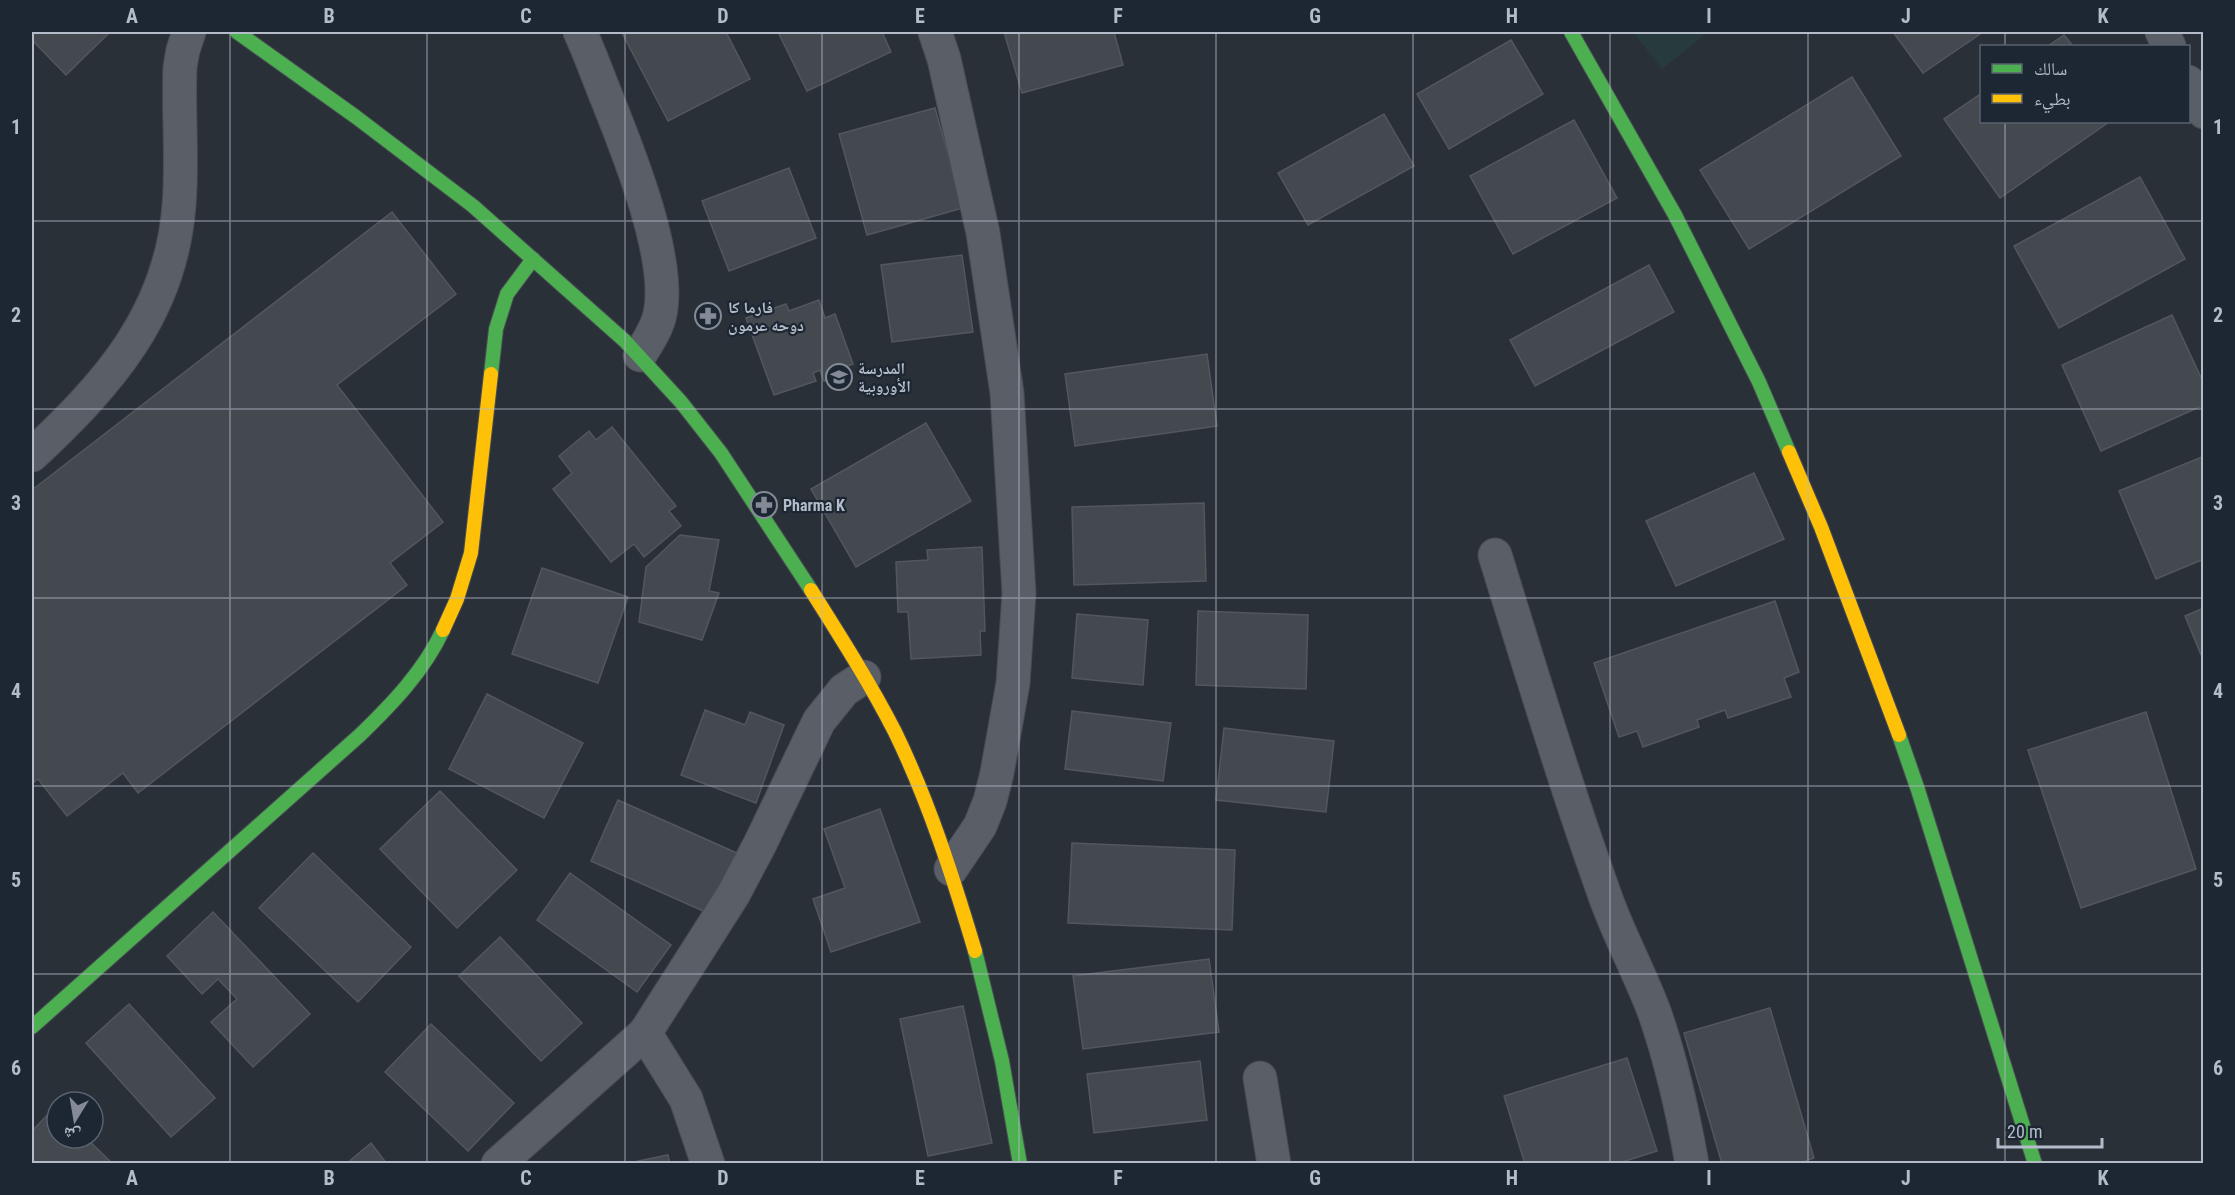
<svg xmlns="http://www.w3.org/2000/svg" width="2235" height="1195" viewBox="0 0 2235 1195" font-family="'Roboto Condensed','Noto Naskh Arabic',sans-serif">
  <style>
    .green { fill: #273a3e }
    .building { fill: #444950; stroke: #52575f; stroke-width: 1.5 }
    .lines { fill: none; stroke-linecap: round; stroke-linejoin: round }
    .street-casing { stroke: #484c53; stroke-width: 35 }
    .fast-casing { stroke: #484c53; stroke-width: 16 }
    .slow-casing { stroke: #484c53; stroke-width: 16 }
    .street { stroke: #5a5e66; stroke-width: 33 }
    .fast { stroke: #4caf50; stroke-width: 14 }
    .slow { stroke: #ffc107; stroke-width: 14 }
    .grid { fill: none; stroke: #b4bcc9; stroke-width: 1.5; stroke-opacity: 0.55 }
    .labels { text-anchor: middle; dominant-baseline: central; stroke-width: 4.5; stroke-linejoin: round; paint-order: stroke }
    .poi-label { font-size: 16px; font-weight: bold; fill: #b4bcc9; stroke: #1d2633; text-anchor: start }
    .neatline { fill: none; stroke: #b4bcc9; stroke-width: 2 }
    .grid-label { font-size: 20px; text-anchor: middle; font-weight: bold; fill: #b4bcc9 }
  </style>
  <rect width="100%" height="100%" fill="#2a3038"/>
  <path class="green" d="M1633,32H1708L1662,69Z"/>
  <g class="building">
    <path d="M32,32H110L66,75L32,40Z"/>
    <path d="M625,32H726L750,79L668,121L622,33Z"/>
    <path d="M778,32H882L891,52L807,91Z"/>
    <path d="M1004,32H1114L1123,65L1022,93Z"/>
    <path d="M1893,32H1983L1923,73Z"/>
    <path d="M2064,35L2073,46H2048Z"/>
    <path d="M1511,40L1543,94L1449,149L1417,94Z"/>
    <path d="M1852,77L1901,156L1749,249L1700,170Z"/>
    <path d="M1982,93V122H2109L2000,198L1944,119Z"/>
    <path d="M935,108L963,208L867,235L839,134Z"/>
    <path d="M1384,114L1414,166L1308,225L1278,173Z"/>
    <path d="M1574,120L1617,198L1513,254L1470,176Z"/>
    <path d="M789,168L816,238L729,271L702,201Z"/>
    <path d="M2140,177L2185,259L2059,328L2014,246Z"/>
    <path d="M392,212L456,294L337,385L443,522L390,563L407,585L138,793L123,773L67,816L38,779L32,784V490Z"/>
    <path d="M962,255L973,332L892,342L881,265Z"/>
    <path d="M1649,265L1674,312L1535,386L1510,340Z"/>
    <path d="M819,300L825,318L835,314L853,364L839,369L841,375L824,381L820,370L813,373L816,381L774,395L746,318L786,304L789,311Z"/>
    <path d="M2172,315L2204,384V405L2101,451L2062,365Z"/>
    <path d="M1207,354L1217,426L1075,446L1065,374Z"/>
    <path d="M926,423L971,501L856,567L811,489Z"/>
    <path d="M612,427L676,506L669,511L681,526L644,557L634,544L611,562L553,489L572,473L559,456L589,431L596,440Z"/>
    <path d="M2204,456V559L2156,579L2119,491Z"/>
    <path d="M1754,473L1784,539L1676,586L1646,521Z"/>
    <path d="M1204,503L1206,581L1074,585L1072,507Z"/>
    <path d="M680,535L719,540L709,591L719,593L702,640L639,622L646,567Z"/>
    <path d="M982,547L985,631H980L981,655L911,659L908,612H898L896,562L928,560L927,550Z"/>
    <path d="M542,568L628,597L598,683L512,654Z"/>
    <path d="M1775,601L1799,672L1784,678L1791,697L1728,718L1725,710L1697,720L1699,727L1643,747L1637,731L1619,737L1594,663Z"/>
    <path d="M2204,608V662L2185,616Z"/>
    <path d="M1198,611L1308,615L1306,689L1196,685Z"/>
    <path d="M1077,614L1148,620L1143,685L1072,678Z"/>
    <path d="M487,694L583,743L544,818L449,769Z"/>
    <path d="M705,710L745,725L750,712L784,725L756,803L681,775Z"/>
    <path d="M1072,711L1171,723L1163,781L1065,769Z"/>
    <path d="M2146,712L2196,869L2081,908L2028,750Z"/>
    <path d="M1224,728L1334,741L1326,812L1216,800Z"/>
    <path d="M440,791L517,870L457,928L380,849Z"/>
    <path d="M618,800L739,854L712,915L591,861Z"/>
    <path d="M880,809L920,922L831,952L813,899L845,888L824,829Z"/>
    <path d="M1072,843L1235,850L1232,930L1068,923Z"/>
    <path d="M313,853L411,947L358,1002L259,908Z"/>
    <path d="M570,873L671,945L637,992L537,920Z"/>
    <path d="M213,912L310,1014L253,1067L211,1022L237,999L218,979L202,994L167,956Z"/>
    <path d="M500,937L582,1023L541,1061L459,976Z"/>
    <path d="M1209,959L1219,1032L1083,1049L1073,976Z"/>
    <path d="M129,1004L215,1098L171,1137L86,1043Z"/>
    <path d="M963,1006L992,1143L928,1156L900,1019Z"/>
    <path d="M1770,1008L1814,1158L1795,1164H1722L1684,1033Z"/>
    <path d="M431,1024L514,1103L468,1151L385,1072Z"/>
    <path d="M1627,1058L1657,1151L1616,1164H1525L1504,1096Z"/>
    <path d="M1200,1061L1207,1120L1094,1133L1087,1074Z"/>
    <path d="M54,1108L57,1111V1138H86L113,1164H32V1131Z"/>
    <path d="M371,1143L387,1164H346Z"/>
    <path d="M668,1155L670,1164H624Z"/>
  </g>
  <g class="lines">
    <defs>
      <g id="street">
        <path d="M580,32C589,51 596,71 604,91C626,146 672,257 660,314C657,329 647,343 640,355"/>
        <path d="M935,32L944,59L983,233L1007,393L1019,593L1013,683L997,773L990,801L980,826L951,869"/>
        <path d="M2162,32L2169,46"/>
        <path d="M2188,82L2204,112"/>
        <path d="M32,455C108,384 171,314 179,205C183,159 178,113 180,67L183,50L189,32"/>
        <path d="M1495,555C1530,668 1564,781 1604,893C1618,934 1640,973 1655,1014C1672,1063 1683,1113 1692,1164"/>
        <path d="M1260,1078L1274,1164"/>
        <path d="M498,1164L645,1033"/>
        <path d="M708,1164L686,1099L645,1033L733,895L760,844L819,721L844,690L864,677"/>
      </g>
      <g id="fast">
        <path d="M237,32L356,117L473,206L625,341L681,402L721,453L811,590"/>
        <path d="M1571,32L1675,215L1759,382L1789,452"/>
        <path d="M491,374L496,329L507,294L533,259"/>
        <path d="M1899,735L1918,790L2035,1164"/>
        <path d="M975,951L1002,1061L1020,1164"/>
        <path d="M32,1027L360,735C392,704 424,671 443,630"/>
      </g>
      <g id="slow">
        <path d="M1789,452L1821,527L1899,735"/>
        <path d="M811,590C840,636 870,683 895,732C929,802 953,877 975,951"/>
        <path d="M443,630L457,599L471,553L491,374"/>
      </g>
    </defs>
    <use href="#street" class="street-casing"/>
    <use href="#fast" class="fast-casing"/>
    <use href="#slow" class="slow-casing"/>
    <use href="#street" class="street"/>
    <use href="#fast" class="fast"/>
    <use href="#slow" class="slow"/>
  </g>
  <path class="grid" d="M230,32V1164M427,32V1164M625,32V1164M822,32V1164M1019,32V1164M1216,32V1164M1413,32V1164M1610,32V1164M1808,32V1164M2005,32V46M2005,122V1164M32,221H2204M32,409H2204M32,598H2204M32,786H2204M32,974H2204"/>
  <defs>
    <symbol id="pharmacy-ring" viewBox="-11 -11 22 22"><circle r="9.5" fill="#1d2633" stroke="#848b96" stroke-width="1.5"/><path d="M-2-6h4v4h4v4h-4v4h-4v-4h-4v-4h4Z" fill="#848b96"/></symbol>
    <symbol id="school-ring" viewBox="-11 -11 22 22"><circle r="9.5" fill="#1d2633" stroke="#848b96" stroke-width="1.5"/><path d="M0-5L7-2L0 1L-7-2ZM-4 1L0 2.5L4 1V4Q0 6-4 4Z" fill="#848b96"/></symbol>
  </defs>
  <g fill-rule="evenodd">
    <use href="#pharmacy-ring" x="693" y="301" width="30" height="30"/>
    <use href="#school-ring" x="824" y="362" width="30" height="30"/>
    <use href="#pharmacy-ring" x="749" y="490" width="30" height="30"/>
  </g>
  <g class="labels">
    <g class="poi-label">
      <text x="728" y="307">فارما كا<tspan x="728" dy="18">دوحه عرمون</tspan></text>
      <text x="858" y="368">المدرسة<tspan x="858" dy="18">الأوروبية</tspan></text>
      <text x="783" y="505">Pharma K</text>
    </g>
  </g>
  <rect width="2235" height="1195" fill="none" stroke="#1d2633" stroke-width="66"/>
  <rect x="1980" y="45" width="210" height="78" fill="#1d2633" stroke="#59626f" stroke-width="1.5"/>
  <rect x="1992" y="64" width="30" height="9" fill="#4caf50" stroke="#59626f" stroke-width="1.5"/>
  <text x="2034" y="75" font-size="18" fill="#b4bcc9">سالك</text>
  <rect x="1992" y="94" width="30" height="9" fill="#ffc107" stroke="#59626f" stroke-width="1.5"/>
  <text x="2034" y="105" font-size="18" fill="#b4bcc9">بطيء</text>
  <g transform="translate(75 1120) rotate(191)"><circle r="28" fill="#1d2633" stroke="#59626f" stroke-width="1.5"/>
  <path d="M0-4.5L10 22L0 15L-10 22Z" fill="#848b96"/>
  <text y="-9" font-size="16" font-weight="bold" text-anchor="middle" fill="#b4bcc9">ش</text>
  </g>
  <path d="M1998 1138v9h104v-9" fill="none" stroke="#b4bcc9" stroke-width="3"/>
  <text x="2007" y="1138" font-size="18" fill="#b4bcc9" stroke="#1d2633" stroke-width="4.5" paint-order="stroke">20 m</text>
  <rect x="33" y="33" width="2169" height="1129" class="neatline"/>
  <g class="grid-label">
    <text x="132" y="23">A</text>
    <text x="329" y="23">B</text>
    <text x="526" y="23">C</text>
    <text x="723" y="23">D</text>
    <text x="920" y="23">E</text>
    <text x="1118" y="23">F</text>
    <text x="1315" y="23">G</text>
    <text x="1512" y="23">H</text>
    <text x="1709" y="23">I</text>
    <text x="1906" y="23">J</text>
    <text x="2103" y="23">K</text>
    <text x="16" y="134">1</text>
    <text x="2218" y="134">1</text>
    <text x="16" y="322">2</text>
    <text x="2218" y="322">2</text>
    <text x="16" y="510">3</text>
    <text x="2218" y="510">3</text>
    <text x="16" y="698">4</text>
    <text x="2218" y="698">4</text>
    <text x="16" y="887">5</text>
    <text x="2218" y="887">5</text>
    <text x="16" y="1075">6</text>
    <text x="2218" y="1075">6</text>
    <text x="132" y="1185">A</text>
    <text x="329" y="1185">B</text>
    <text x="526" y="1185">C</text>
    <text x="723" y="1185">D</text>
    <text x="920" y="1185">E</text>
    <text x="1118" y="1185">F</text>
    <text x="1315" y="1185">G</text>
    <text x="1512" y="1185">H</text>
    <text x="1709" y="1185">I</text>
    <text x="1906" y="1185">J</text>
    <text x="2103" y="1185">K</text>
  </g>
</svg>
